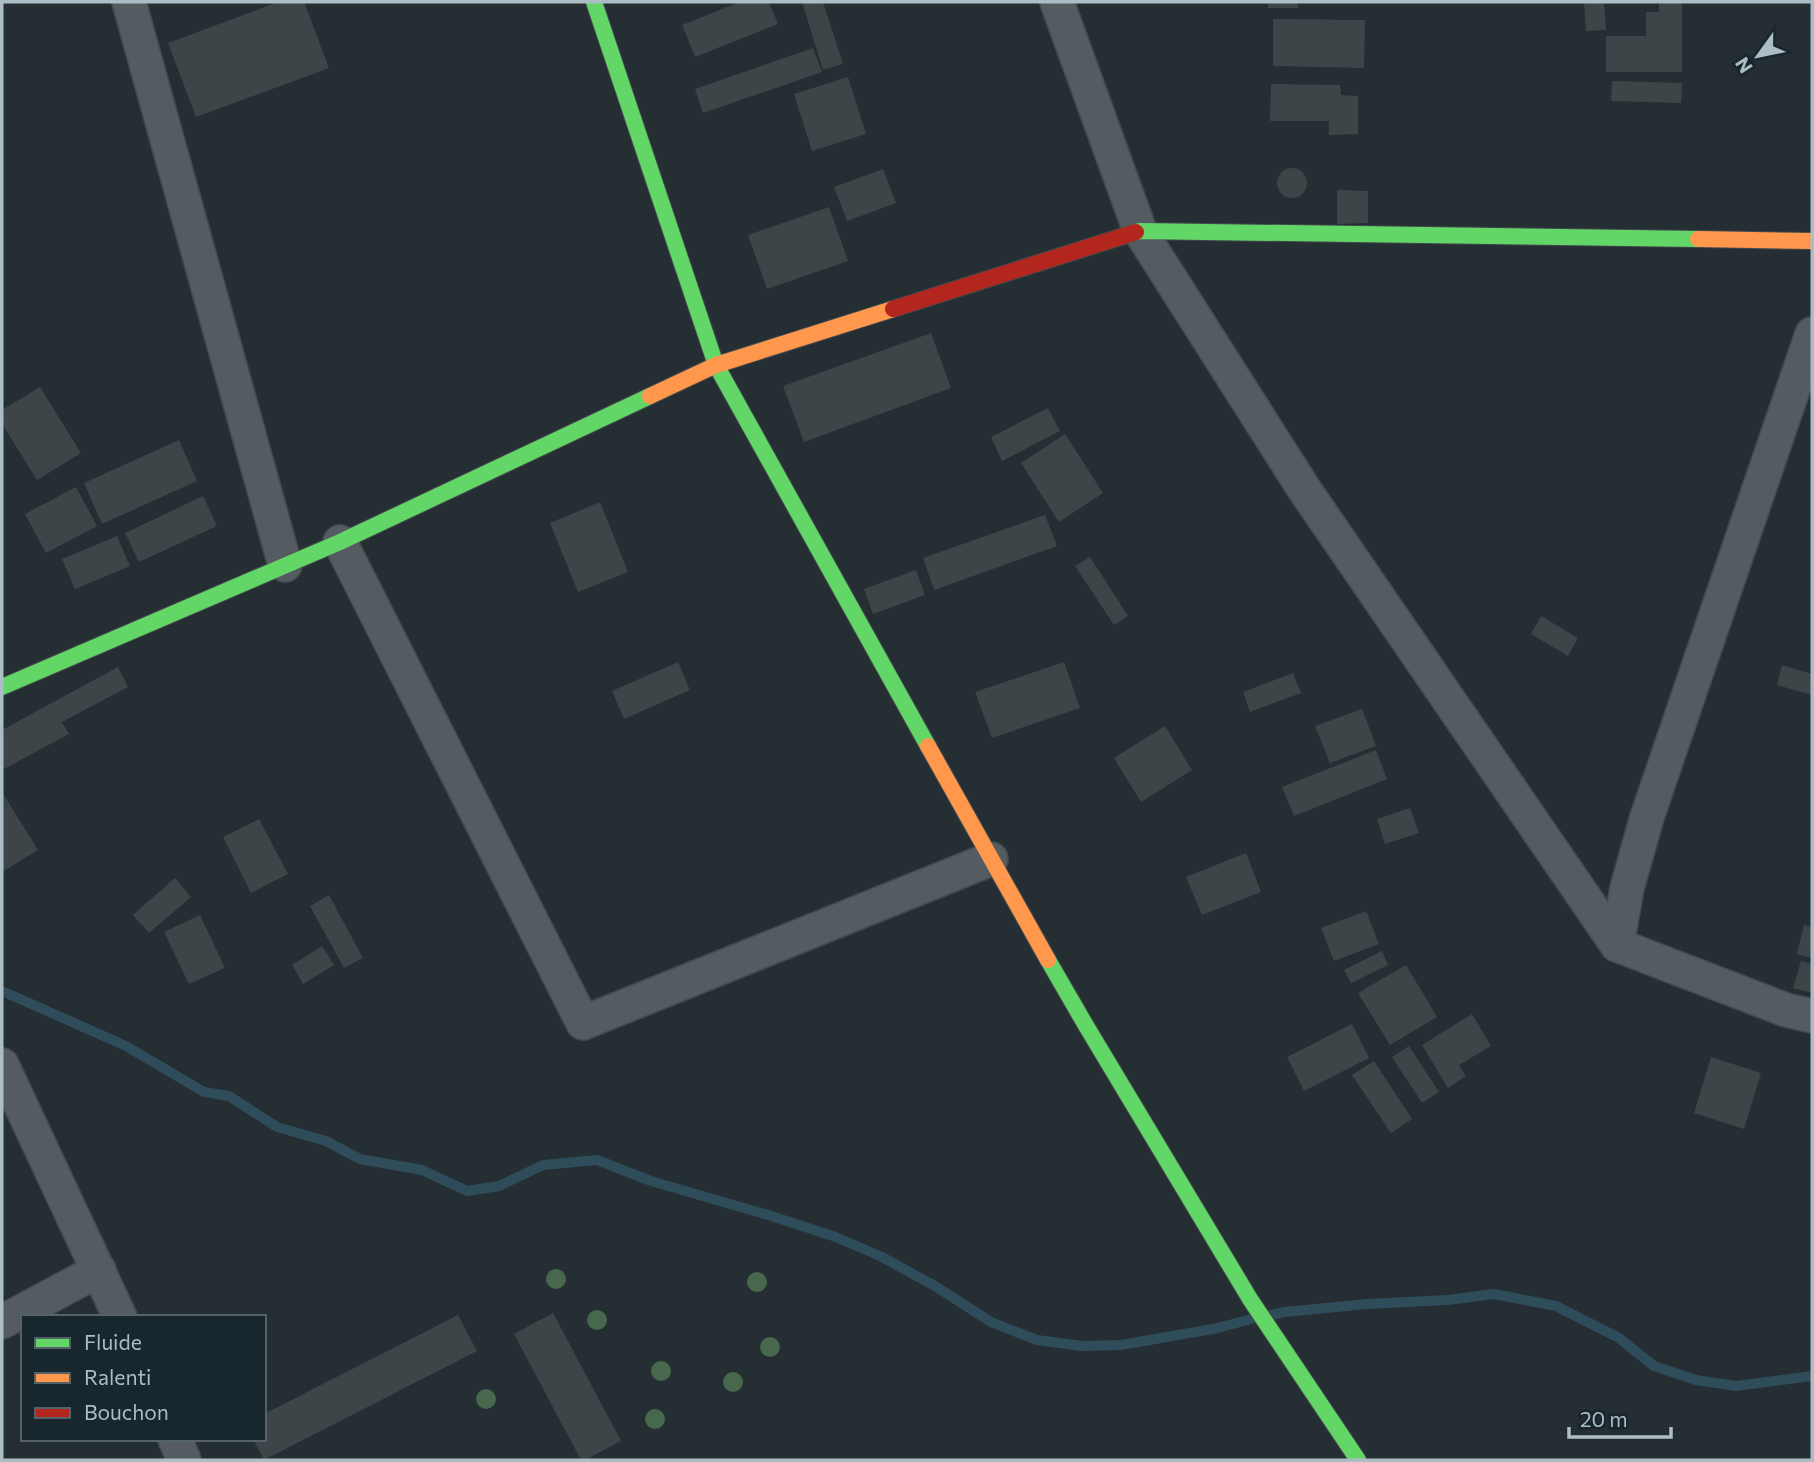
<svg xmlns="http://www.w3.org/2000/svg" width="1814" height="1462" viewBox="0 0 1814 1462" font-family="Commissioner,sans-serif">
  <style>
    .lines { fill: none; stroke-linecap: round; stroke-linejoin: round }
    .stream { stroke: #2f4c5b; stroke-width: 10 }
    .building { fill: #3d4549 }
    .street-casing { stroke: #424a4d; stroke-width: 36 }
    .fast-casing { stroke: #424a4d; stroke-width: 18 }
    .slow-casing { stroke: #424a4d; stroke-width: 18 }
    .jam-casing { stroke: #424a4d; stroke-width: 18 }
    .street { stroke: #545c62; stroke-width: 33 }
    .fast { stroke: #63d668; stroke-width: 16 }
    .slow { stroke: #ff974d; stroke-width: 16 }
    .jam { stroke: #b3261e; stroke-width: 16 }
    .tree { fill: #48684d }
  </style>
  <rect width="100%" height="100%" fill="#252e32"/>
  <g class="lines">
    <g class="stream">
      <path d="M2,991L126,1046L204,1092L229,1096L277,1127L326,1141L360,1159L422,1170L467,1191L499,1186L543,1165L597,1160L651,1181L768,1215L833,1236L880,1256L935,1286L991,1322L1037,1340L1082,1346L1121,1345L1218,1328L1255,1318"/>
      <path d="M1271,1315L1285,1312L1367,1304L1448,1300L1494,1294L1556,1306L1619,1338L1654,1366L1696,1380L1736,1386L1812,1376"/>
    </g>
  </g>
  <g class="building">
    <path d="M278,2H304L329,68L196,117L168,43Z"/>
    <path d="M740,2H769L778,24L695,57L682,25Z"/>
    <path d="M802,2H823L843,64L823,70Z"/>
    <rect x="1268" y="2" width="30" height="6"/>
    <path d="M1584,2H1604L1606,30L1586,31Z"/>
    <path d="M1659,2H1682V72H1606V36H1646V12H1659Z"/>
    <path d="M1273,19L1365,20L1364,68L1273,66Z"/>
    <path d="M813,48L822,72L703,113L695,89Z"/>
    <path d="M848,77L866,134L812,151L794,94Z"/>
    <path d="M1612,81L1682,83L1681,103L1611,101Z"/>
    <path d="M1271,84L1340,85L1341,95L1358,96V134L1329,135V121H1270Z"/>
    <circle cx="1292" cy="183" r="15"/>
    <path d="M883,169L896,203L847,221L834,187Z"/>
    <path d="M1337,190L1368,191V223L1337,224Z"/>
    <path d="M829,207L848,261L767,289L748,235Z"/>
    <path d="M931,333L951,388L804,442L783,386Z"/>
    <path d="M40,387L81,453L37,480L2,424V410Z"/>
    <path d="M1048,408L1060,431L1002,461L991,437Z"/>
    <path d="M1065,434L1103,493L1059,522L1021,463Z"/>
    <path d="M179,440L197,481L102,524L84,483Z"/>
    <path d="M76,487L97,526L46,553L25,514Z"/>
    <path d="M203,496L217,526L139,562L125,533Z"/>
    <path d="M600,502L628,572L578,592L550,523Z"/>
    <path d="M1045,515L1057,546L934,590L923,558Z"/>
    <path d="M117,536L130,566L75,589L62,559Z"/>
    <path d="M1090,557L1128,616L1114,625L1075,566Z"/>
    <path d="M916,570L925,595L873,614L864,589Z"/>
    <path d="M1541,616L1578,638L1568,656L1531,634Z"/>
    <path d="M678,662L690,690L624,719L612,691Z"/>
    <path d="M1064,662L1080,708L992,738L975,692Z"/>
    <path d="M1782,665L1812,674V695L1777,685Z"/>
    <path d="M118,667L128,687L62,722L69,734L2,770V730Z"/>
    <path d="M1293,673L1301,693L1250,712L1243,692Z"/>
    <path d="M1362,709L1376,746L1330,763L1315,726Z"/>
    <path d="M1165,726L1192,770L1141,802L1114,758Z"/>
    <path d="M1376,750L1387,779L1294,816L1282,787Z"/>
    <path d="M2,792L38,850L2,872Z"/>
    <path d="M1410,808L1419,833L1385,844L1377,819Z"/>
    <path d="M259,819L288,874L251,893L223,837Z"/>
    <path d="M1246,853L1261,892L1202,915L1186,877Z"/>
    <path d="M175,878L191,897L149,933L133,915Z"/>
    <path d="M329,895L363,958L344,968L310,906Z"/>
    <path d="M1366,911L1379,944L1334,961L1321,928Z"/>
    <path d="M200,915L225,968L189,984L164,932Z"/>
    <path d="M1804,925L1812,927V958L1797,954Z"/>
    <path d="M322,946L334,965L303,984L292,965Z"/>
    <path d="M1382,951L1388,965L1351,983L1344,970Z"/>
    <path d="M1801,961L1812,964V993L1793,988Z"/>
    <path d="M1406,965L1437,1017L1390,1045L1358,993Z"/>
    <path d="M1472,1014L1491,1046L1459,1065L1466,1076L1448,1088L1422,1045Z"/>
    <path d="M1352,1024L1369,1058L1304,1091L1287,1057Z"/>
    <path d="M1409,1046L1439,1092L1422,1103L1392,1057Z"/>
    <path d="M1711,1057L1761,1073L1744,1129L1694,1113Z"/>
    <path d="M1374,1061L1412,1119L1391,1133L1352,1075Z"/>
    <path d="M553,1313L621,1441L585,1460H581L514,1334Z"/>
    <path d="M458,1315L477,1351L264,1460L253,1439H264V1414Z"/>
  </g>
  <g class="lines">
    <defs>
      <g id="street">
        <path d="M129,2L285,565"/>
        <path d="M1057,2L1140,231L1304,489L1617,945L1786,1010L1812,1016"/>
        <path d="M340,542L583,1023L991,859"/>
        <path d="M1617,945L1627,888L1647,817L1812,334"/>
        <path d="M2,1065L120,1317"/>
        <path d="M2,1322L99,1270"/>
        <path d="M175,1439L184,1460"/>
      </g>
      <g id="fast">
        <path d="M594,2L716,365L928,746"/>
        <path d="M1136,232L1140,231L1698,239"/>
        <path d="M2,687L340,542L650,396"/>
        <path d="M1048,960L1085,1024L1250,1299L1358,1460"/>
      </g>
      <g id="slow">
        <path d="M1698,239L1812,241"/>
        <path d="M650,396L716,365L893,309"/>
        <path d="M928,746L1048,960"/>
      </g>
      <path id="jam" d="M893,309L1136,232"/>
    </defs>
    <use href="#street" class="street-casing"/>
    <use href="#fast" class="fast-casing"/>
    <use href="#slow" class="slow-casing"/>
    <use href="#jam" class="jam-casing"/>
    <use href="#street" class="street"/>
    <use href="#fast" class="fast"/>
    <use href="#slow" class="slow"/>
    <use href="#jam" class="jam"/>
  </g>
  <g class="tree">
    <circle cx="556" cy="1279" r="10"/>
    <circle cx="757" cy="1282" r="10"/>
    <circle cx="597" cy="1320" r="10"/>
    <circle cx="770" cy="1347" r="10"/>
    <circle cx="661" cy="1371" r="10"/>
    <circle cx="733" cy="1382" r="10"/>
    <circle cx="486" cy="1399" r="10"/>
    <circle cx="655" cy="1419" r="10"/>
  </g>
  <rect width="1814" height="1462" fill="none" stroke="#adbdc6" stroke-width="7"/>
  <rect x="21" y="1315" width="245" height="126" fill="#18262d" stroke="#54626a" stroke-width="2"/>
  <rect x="35" y="1338" width="35" height="10" fill="#63d668" stroke="#54626a" stroke-width="2"/>
  <text x="84" y="1350" font-size="21" fill="#adbdc6">Fluide</text>
  <rect x="35" y="1373" width="35" height="10" fill="#ff974d" stroke="#54626a" stroke-width="2"/>
  <text x="84" y="1385" font-size="21" fill="#adbdc6">Ralenti</text>
  <rect x="35" y="1408" width="35" height="10" fill="#b3261e" stroke="#54626a" stroke-width="2"/>
  <text x="84" y="1420" font-size="21" fill="#adbdc6">Bouchon</text>
  <g transform="translate(1758 56) rotate(237)" stroke="#18262d" stroke-width="5" paint-order="stroke">
  <path d="M0-5L12 26L0 18L-12 26Z" fill="#adbdc6"/>
  <text y="-10" font-size="19" font-weight="bold" text-anchor="middle" fill="#adbdc6">N</text>
  </g>
  <path d="M1569 1427v10h102v-10" fill="none" stroke="#adbdc6" stroke-width="3.5"/>
  <text x="1580" y="1427" font-size="21" fill="#adbdc6" stroke="#18262d" stroke-width="5" paint-order="stroke">20 m</text>
</svg>
